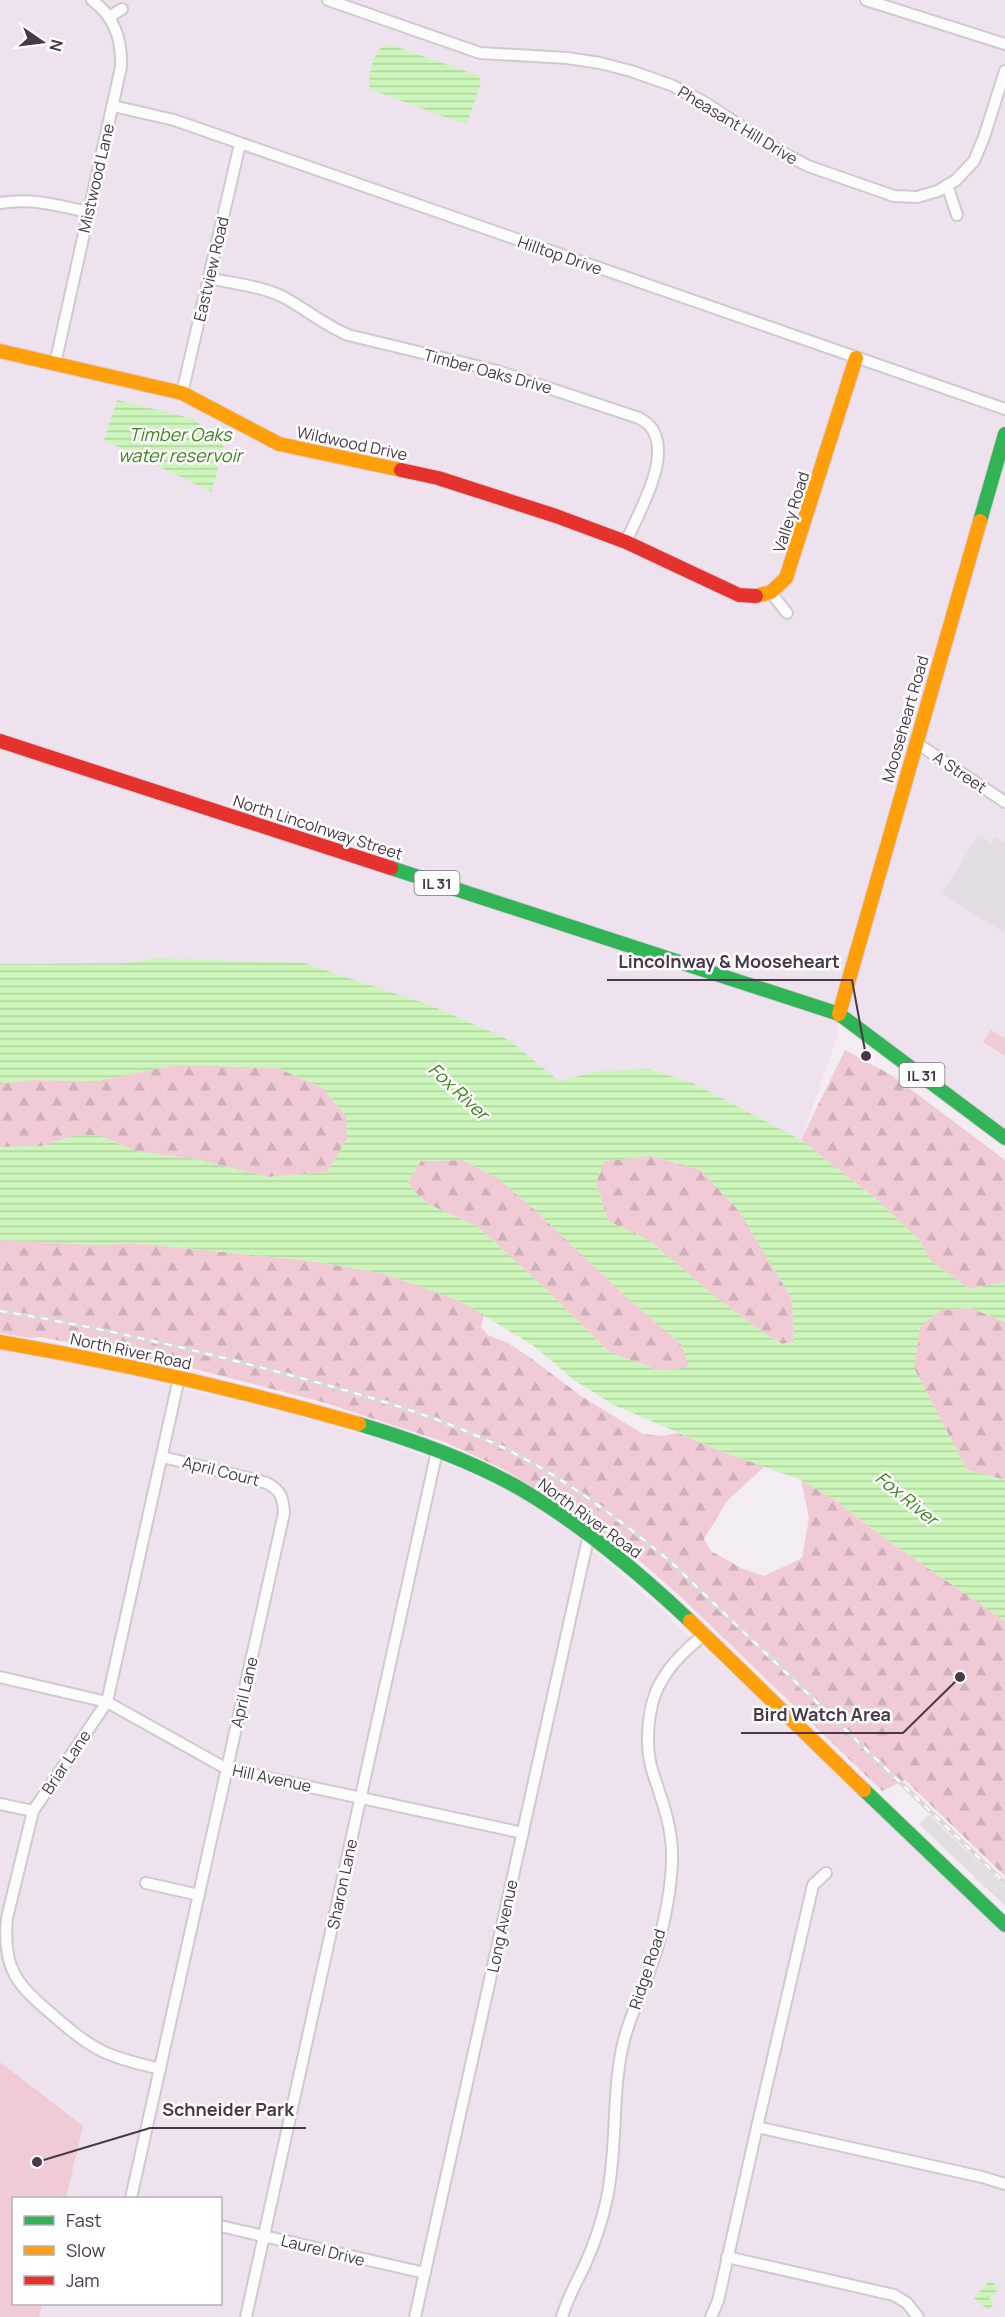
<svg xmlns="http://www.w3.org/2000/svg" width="1005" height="2317" viewBox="0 0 1005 2317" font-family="Manrope,sans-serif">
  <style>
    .residential { fill: #efe2ef; fill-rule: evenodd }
    .green { fill: #f0cbd6 }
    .forest { fill: url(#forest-firs) }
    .parking { fill: #e2dce3 }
    .water { fill: url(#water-rules); fill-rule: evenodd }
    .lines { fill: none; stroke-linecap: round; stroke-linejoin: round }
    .street-casing { stroke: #d0c9d0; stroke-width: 14 }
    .fast-casing { stroke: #dfcedf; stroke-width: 16 }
    .slow-casing { stroke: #dfcedf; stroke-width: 16 }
    .jam-casing { stroke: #dfcedf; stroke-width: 16 }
    .street { stroke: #fdfcfd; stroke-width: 10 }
    .fast { stroke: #30b455; stroke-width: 14 }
    .slow { stroke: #ff9f0a; stroke-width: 14 }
    .jam { stroke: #e5322d; stroke-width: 14 }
    .rail-casing { stroke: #dad9da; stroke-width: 4.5 }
    .rail { stroke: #fff; stroke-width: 2; stroke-dasharray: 7; stroke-linecap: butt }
    .labels { text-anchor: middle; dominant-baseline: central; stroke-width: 5; stroke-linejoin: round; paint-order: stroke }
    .shield { fill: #fff; stroke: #807381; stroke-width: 1.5 }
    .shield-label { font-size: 15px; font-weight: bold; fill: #49374b }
    .street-label { font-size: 16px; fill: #49374b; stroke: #fff }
    .water-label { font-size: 18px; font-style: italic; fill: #3a861c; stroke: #fff }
    .leader { fill: none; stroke: #49374b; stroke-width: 2 }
    .callout-dot { fill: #49374b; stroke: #fff; stroke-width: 2 }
    .callout-label { font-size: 18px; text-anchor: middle; font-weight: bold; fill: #49374b; stroke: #fff; stroke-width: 5; stroke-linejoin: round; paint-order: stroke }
  </style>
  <defs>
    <pattern id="forest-firs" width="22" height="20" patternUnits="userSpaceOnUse" patternTransform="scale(1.5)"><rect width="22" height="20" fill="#f0cbd6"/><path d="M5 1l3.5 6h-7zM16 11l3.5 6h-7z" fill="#cfafb9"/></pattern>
    <pattern id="water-rules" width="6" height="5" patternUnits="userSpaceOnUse" patternTransform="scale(1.5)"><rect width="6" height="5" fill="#ccf5ba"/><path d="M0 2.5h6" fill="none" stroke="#b1d3a1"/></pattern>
  </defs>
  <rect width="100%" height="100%" fill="#f3edf3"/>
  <g class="residential">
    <path d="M0,0H1005V430L835,1005L838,1034L801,1140L693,1083L594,1072L559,1081L509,1040L304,963L156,958L127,963L0,964Z"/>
    <path d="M1005,462V1132L847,1011Z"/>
    <path d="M0,1349L107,1370L291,1414L380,1440L468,1472L518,1497L572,1533L664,1611L678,1626L752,1690L1005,1935V2317H0ZM14,2198H220V2304H14Z"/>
  </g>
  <g class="green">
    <path d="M991,1030L1005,1039V1056L983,1042Z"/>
    <path d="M0,2062L83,2126L66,2198H14V2304H42L39,2317H0Z"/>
  </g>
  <g class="forest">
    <path d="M845,1050L893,1076L1005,1160V1282L969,1289L930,1260L920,1241L876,1199L801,1140Z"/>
    <path d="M176,1065L278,1068L323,1088L346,1116L347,1139L327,1172L268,1177L199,1160L135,1151L101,1136L76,1135L43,1146L0,1147V1084L32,1080L97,1081Z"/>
    <path d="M651,1156L701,1170L739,1211L792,1299L794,1342L782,1344L755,1327L712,1294L649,1240L608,1221L596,1182L604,1161Z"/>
    <path d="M463,1160L497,1178L536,1211L624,1295L681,1344L690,1367L661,1371L609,1352L548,1291L478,1227L428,1204L416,1193L408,1182L421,1161Z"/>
    <path d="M0,1240L100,1245L134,1243L312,1261L385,1274L460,1301L484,1315L481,1327L488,1335L508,1343L528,1356L581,1396L643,1434L662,1436L678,1433L728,1454L765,1466L727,1501L704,1539L711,1551L741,1568L764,1576L802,1558L809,1518L801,1480L838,1502L887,1540L1005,1621V1876L905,1780L882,1791L681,1597L633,1555L585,1519L505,1470L445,1442L322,1402L191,1368L96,1347L40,1337L30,1338L0,1333Z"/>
    <path d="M971,1308L1005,1322V1480L967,1470L914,1368L920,1327L940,1310Z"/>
  </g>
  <g class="parking">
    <path d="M978,835L992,843L996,837L1005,842V933L942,894Z"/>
    <path d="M929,1815L1005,1887V1906L919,1824Z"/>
  </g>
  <g class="water">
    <path d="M385,45L397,47L479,76L481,83L468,121L466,123L458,122L370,89C367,77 373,51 385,45Z"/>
    <path d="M117,400L193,419L224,443L212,492L104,440Z"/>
    <path d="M156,958L304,963L430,1005L509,1040L559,1081L594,1072L649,1069L693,1083L801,1140L876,1199L920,1241L930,1260L969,1289L1005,1282V1322L971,1308L940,1310L920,1327L914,1368L967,1470L1005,1480V1621L887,1540L838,1502L801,1480L728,1454L614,1405L574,1380L534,1346L460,1301L385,1274L312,1261L134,1243L100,1245L0,1240V1147L43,1146L76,1135L101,1136L135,1151L199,1160L268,1177L327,1172L347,1139L346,1116L323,1088L278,1068L176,1065L97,1081L32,1080L0,1084V964L127,963ZM652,1156L701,1170L739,1211L792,1299L794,1342L782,1344L755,1327L712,1294L649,1240L608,1221L596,1182L604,1161ZM463,1160L497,1178L536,1211L624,1295L681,1344L689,1367L661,1371L609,1352L548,1291L478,1227L428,1204L416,1193L408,1182L421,1161Z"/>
    <path d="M990,2280L999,2288L989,2299L994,2304L988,2310L974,2298Z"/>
  </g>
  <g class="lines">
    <defs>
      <g id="street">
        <path d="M328,0L480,53L567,58L600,63L631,71L671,85L704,102L776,149L808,166L894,196L917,197L938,191L956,180L974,161L984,137L1005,71"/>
        <path d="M866,0L1005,44"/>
        <path d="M109,17L122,9"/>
        <path d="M113,106L174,120L1005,409"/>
        <path d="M947,185L957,215"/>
        <path d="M0,203C32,198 57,205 88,212"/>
        <path d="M209,278C234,284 264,286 287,299C308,311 326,326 348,335L497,371L639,418C642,420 648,423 650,426C674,455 638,513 626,542"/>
        <path d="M55,364L121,67C122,40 115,17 92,0"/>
        <path d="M182,393L240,144"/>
        <path d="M772,594L787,613"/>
        <path d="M915,742L1005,802"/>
        <path d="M0,1677L107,1702L227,1769L523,1833"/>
        <path d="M0,1804L33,1811"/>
        <path d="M146,1883L199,1895"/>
        <path d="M160,2069C141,2064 120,2060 102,2051C84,2042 69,2029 54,2016C17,1985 2,1969 7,1918L33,1811L107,1702L179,1378"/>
        <path d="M757,2127L813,1885L826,1873"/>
        <path d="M131,2198L284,1513C283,1497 281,1491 267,1483L163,1457"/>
        <path d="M220,2226L425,2273"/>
        <path d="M727,2257L894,2295L907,2303L918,2317"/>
        <path d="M246,2317L437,1451"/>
        <path d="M415,2317L589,1534"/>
        <path d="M562,2317C567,2299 576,2283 584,2267C594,2245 602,2222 607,2198C618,2146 611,2092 624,2040C630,2017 640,1995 649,1972C661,1941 671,1895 672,1861C673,1828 663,1804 653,1773C644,1746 647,1701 664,1677C674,1660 690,1647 704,1634"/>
        <path d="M711,2317L718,2301L757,2127L982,2177L1005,2184"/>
      </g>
      <g id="fast">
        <path d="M980,521L1005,434"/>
        <path d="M391,868L839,1014L1005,1138"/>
        <path d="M359,1424C415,1441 473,1461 524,1491C585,1527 639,1573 690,1621"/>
        <path d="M864,1790L1005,1925"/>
      </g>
      <g id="slow">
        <path d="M0,351L182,393L279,444L401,470"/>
        <path d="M756,596L771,592L786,578L856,358"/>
        <path d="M839,1014L980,521"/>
        <path d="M0,1342C121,1363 240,1390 359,1424"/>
        <path d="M690,1621L864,1790"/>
      </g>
      <g id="jam">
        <path d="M401,470L438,478L556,516L626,542L739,595L756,596"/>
        <path d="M0,741L391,868"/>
      </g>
    </defs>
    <use href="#street" class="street-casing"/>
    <use href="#fast" class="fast-casing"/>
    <use href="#slow" class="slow-casing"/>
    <use href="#jam" class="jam-casing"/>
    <use href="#street" class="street"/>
    <use href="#fast" class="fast"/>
    <use href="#slow" class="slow"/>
    <use href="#jam" class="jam"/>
    <defs>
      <path id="rail" d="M0,1311C99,1327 196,1350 293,1376C368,1396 442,1417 512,1452C570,1482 622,1521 672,1563L1005,1883"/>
    </defs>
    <use href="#rail" class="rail-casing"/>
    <use href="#rail" class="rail"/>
  </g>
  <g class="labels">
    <g class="shield">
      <rect x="414.5" y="871" width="45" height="24" rx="4.5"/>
      <rect x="899.5" y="1063" width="45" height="24" rx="4.5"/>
    </g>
    <g class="shield-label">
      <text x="437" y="883">IL 31</text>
      <text x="922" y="1075">IL 31</text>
    </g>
    <g class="street-label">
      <text transform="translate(738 125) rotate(31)">Pheasant Hill Drive</text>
      <text transform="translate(96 178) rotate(-77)">Mistwood Lane</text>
      <text transform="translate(560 255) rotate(19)">Hilltop Drive</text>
      <text transform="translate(211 269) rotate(-77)">Eastview Road</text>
      <text transform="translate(488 371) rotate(15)">Timber Oaks Drive</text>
      <text transform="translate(352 443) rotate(12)">Wildwood Drive</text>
      <text transform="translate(791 512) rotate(-72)">Valley Road</text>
      <text transform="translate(905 719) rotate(-74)">Mooseheart Road</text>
      <text transform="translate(960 772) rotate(34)">A Street</text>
      <text transform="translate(318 827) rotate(18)">North Lincolnway Street</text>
      <text transform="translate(131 1351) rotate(12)">North River Road</text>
      <text transform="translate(221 1471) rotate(14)">April Court</text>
      <text transform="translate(590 1518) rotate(36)">North River Road</text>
      <text transform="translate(244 1692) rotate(-77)">April Lane</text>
      <text transform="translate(66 1762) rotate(-56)">Briar Lane</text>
      <text transform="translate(272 1778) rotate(12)">Hill Avenue</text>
      <text transform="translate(342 1884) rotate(-78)">Sharon Lane</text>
      <text transform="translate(502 1926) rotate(-78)">Long Avenue</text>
      <text transform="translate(647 1969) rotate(-72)">Ridge Road</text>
      <text transform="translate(323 2250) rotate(14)">Laurel Drive</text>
    </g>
    <g class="water-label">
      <text x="180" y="434">Timber Oaks<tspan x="180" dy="21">water reservoir</tspan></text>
      <text transform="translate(459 1091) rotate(43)">Fox River</text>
      <text transform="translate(907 1498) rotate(39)">Fox River</text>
    </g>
  </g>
  <path class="leader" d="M866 1056L852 980H607M960 1677L903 1733H741M37 2162L150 2128H306"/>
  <g class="callout-dot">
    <circle cx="866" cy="1056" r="6"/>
    <circle cx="960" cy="1677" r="6"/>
    <circle cx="37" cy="2162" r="6"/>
  </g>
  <g class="callout-label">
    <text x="729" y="968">Lincolnway &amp; Mooseheart</text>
    <text x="822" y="1721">Bird Watch Area</text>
    <text x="228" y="2116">Schneider Park</text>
  </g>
  <rect x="12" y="2197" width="210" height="108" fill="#ffffff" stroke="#b6afb7" stroke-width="1.5"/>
  <rect x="24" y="2216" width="30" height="9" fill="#30b455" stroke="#b6afb7" stroke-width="1.5"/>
  <text x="66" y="2227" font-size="18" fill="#49374b">Fast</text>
  <rect x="24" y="2246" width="30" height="9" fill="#ff9f0a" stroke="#b6afb7" stroke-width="1.5"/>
  <text x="66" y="2257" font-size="18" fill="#49374b">Slow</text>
  <rect x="24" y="2276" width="30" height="9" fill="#e5322d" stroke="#b6afb7" stroke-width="1.5"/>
  <text x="66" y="2287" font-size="18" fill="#49374b">Jam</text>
  <g transform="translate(42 42) rotate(104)" stroke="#ffffff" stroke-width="4.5" paint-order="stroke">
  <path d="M0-4.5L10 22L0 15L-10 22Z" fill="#49374b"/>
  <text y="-9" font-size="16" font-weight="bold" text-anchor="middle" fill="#49374b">N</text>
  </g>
</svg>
